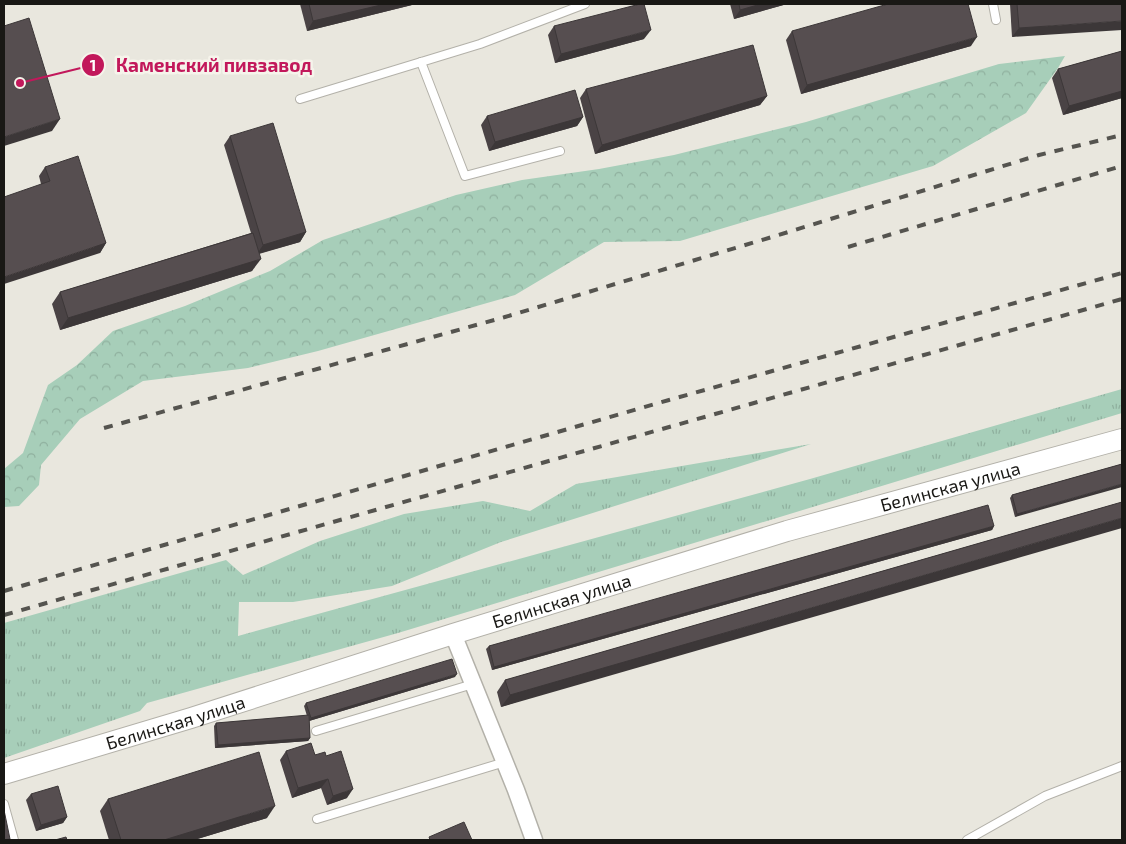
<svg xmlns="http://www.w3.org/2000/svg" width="1126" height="844" viewBox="0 0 1126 844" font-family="'Exo 2',sans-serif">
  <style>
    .grass { fill: url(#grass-tufts) }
    .forest { fill: url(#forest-crowns) }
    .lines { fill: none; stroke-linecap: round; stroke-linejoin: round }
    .service-casing { stroke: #b3b1a9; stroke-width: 10 }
    .minor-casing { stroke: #b3b1a9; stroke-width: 19 }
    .tertiary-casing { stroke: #b3b1a9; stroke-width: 22 }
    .service { stroke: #fff; stroke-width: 8 }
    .minor { stroke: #fff; stroke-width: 16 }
    .tertiary { stroke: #fff; stroke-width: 20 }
    .rail { stroke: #55544f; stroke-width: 4; stroke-dasharray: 9 9; stroke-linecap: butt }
    .wall { fill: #4a4345 }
    .shaded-wall { fill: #3c3738 }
    .building { fill: #564e50; stroke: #3c3738 }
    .labels { text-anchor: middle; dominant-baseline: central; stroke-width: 5; stroke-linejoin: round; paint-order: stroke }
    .street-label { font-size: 18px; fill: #191815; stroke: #f6f4eb }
    .leader { fill: none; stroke: #c2185b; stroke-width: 2 }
    .callout-dot { fill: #c2185b; stroke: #f6f4eb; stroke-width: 2 }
    .mark-label { font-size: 15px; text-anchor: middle; font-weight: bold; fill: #fff }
    .callout-label { font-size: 19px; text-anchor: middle; font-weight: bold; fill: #c2185b; stroke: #f6f4eb; stroke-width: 5; stroke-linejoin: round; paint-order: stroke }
  </style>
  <defs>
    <pattern id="grass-tufts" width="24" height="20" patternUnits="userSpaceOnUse" patternTransform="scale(1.25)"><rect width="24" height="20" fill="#a7ceb9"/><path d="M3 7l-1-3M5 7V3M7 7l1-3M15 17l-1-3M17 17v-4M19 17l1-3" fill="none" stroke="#8fb09e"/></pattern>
    <pattern id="forest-crowns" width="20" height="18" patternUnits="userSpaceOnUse" patternTransform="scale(1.25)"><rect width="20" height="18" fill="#a7ceb9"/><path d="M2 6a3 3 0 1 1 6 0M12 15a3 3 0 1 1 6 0" fill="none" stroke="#8fb09e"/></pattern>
  </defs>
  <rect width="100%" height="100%" fill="#e9e7de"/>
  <path class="grass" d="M1122,389V413L398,633L147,703L140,711L4,758V623L226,560L243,575L320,541L404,514L483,501L530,511L576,484L811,444L501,542L392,586L293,602H239L238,636L810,479Z"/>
  <path class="forest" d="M1065,56L1058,68L1026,113L933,166L680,241L604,242L515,295L318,351L248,368L143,381L80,419L41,465L39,485L19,506L4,507V469L23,453L48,385L77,365L113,331L185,306L270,271L323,240L456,195L522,180L599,169L674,155L806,122L999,64Z"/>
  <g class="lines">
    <defs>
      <g id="service">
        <path d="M993,4L996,20"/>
        <path d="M421,62L465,176L560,151"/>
        <path d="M300,99L480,44L585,4"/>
        <path d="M316,731L473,684"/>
        <path d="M4,804L14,840"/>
        <path d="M317,819L505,762"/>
        <path d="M967,840L1045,796L1122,766"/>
      </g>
      <path id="minor" d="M453,634L516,790L534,840"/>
      <g id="tertiary">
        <path id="s1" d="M4,774L191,718L453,634L787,531L1122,439"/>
      </g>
    </defs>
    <use href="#service" class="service-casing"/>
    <use href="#minor" class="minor-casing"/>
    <use href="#tertiary" class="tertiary-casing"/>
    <use href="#service" class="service"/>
    <use href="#minor" class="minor"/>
    <use href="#tertiary" class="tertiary"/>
    <g class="rail">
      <path d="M848,247L1122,166"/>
      <path d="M104,428L505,317L772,237L1039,155L1122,135"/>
      <path d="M4,591L669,400L1122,273"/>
      <path d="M4,615L1122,299"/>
    </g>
  </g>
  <g class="wall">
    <path d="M300,4H416L307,31Z"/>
    <path d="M730,4H787L734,19Z"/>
    <path d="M1010,4H1122L1012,37Z"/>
    <path d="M554,26L644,39L555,63L548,35Z"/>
    <path d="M792,31L971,46L801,94L786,40Z"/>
    <path d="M1122,51V98L1063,115L1052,78L1058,69Z"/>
    <path d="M586,89L767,96L760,105L595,154L580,98Z"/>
    <path d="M487,116L583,117L577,126L489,151L481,125Z"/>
    <path d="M230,136L306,232L300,242L259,254L252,271L60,330L52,304L60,292L251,233L224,145Z"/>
    <path d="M45,167L106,243L100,253L41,184L39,176Z"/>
    <path d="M1122,464L1015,517L1010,498L1012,495Z"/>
    <path d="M1122,502L501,707L497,692L505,680Z"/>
    <path d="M994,526L992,530L492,670L486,649L489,646Z"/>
    <path d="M455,677L309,721L310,738L308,741L215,748L214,726L216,723L307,716L304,706L306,703Z"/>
    <path d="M286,751L326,756L347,798L327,805L321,788L292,798L280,760Z"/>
    <path d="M31,794L67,817L63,823L36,831L26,800Z"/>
    <path d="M108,799L267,818L194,840H109L100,811Z"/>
  </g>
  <g class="shaded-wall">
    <path d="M385,4H416L307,31L313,21Z"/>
    <path d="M761,4H787L734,19L740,10Z"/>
    <path d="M1122,21V30L1012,37L1019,28Z"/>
    <path d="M651,30L644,39L555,63L561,54Z"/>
    <path d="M977,37L971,46L801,94L807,85Z"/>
    <path d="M1122,91V98L1063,115L1069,106Z"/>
    <path d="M767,96L760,105L595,154L602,145Z"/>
    <path d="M583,117L577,126L489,151L495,142Z"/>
    <path d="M60,119L52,131L4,146V137Z"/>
    <path d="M306,232L300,242L257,254L263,245Z"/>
    <path d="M106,243L100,253L4,284V277Z"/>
    <path d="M261,259L252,271L60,330L68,318Z"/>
    <path d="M1122,484V487L1015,517L1017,514Z"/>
    <path d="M1122,518V528L501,707L510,695Z"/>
    <path d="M994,526L992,530L492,670L494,667Z"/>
    <path d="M457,674L455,677L309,721L311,718Z"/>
    <path d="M310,738L308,741L215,748L218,745Z"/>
    <path d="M328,779L321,788L292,798L298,788Z"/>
    <path d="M353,789L347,798L327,805L333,796Z"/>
    <path d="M275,806L267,818L194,840H164Z"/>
    <path d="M67,817L63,823L36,831L41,825Z"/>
  </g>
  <g class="building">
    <path d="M309,4H385L313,21Z"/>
    <path d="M640,4H644L651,30L561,54L554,26Z"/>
    <path d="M739,4H761L740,10Z"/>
    <path d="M888,4H968L977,37L807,85L792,31Z"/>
    <path d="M1017,4H1122V21L1019,28Z"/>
    <path d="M29,18L60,119L4,137V26Z"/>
    <path d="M753,45L767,96L602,145L586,89Z"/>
    <path d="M1122,51V91L1069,106L1058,69Z"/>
    <path d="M575,90L583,117L495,142L487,116Z"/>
    <path d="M273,123L306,232L263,245L230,136Z"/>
    <path d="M78,156L106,243L4,277V197L50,181L45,167Z"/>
    <path d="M253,233L261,259L68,318L60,292Z"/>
    <path d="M1122,464V484L1017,514L1012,495Z"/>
    <path d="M1122,502V518L510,695L505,680Z"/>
    <path d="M988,505L994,526L494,667L489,646Z"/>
    <path d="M452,659L457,674L311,718L306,703Z"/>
    <path d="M309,715L310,738L218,745L216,723Z"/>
    <path d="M311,743L315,755L325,752L326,756L341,751L353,789L333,796L328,779L298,788L286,751Z"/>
    <path d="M259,752L275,806L164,840H121L108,799Z"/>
    <path d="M58,786L67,817L41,825L31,794Z"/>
    <path d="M4,810L10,839L4,840Z"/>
    <path d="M464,822L472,840H430L429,837Z"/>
    <path d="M66,837L67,840H55Z"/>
  </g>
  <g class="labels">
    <g class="street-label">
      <text stroke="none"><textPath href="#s1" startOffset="989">Белинская улица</textPath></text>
      <text stroke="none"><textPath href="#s1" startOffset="584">Белинская улица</textPath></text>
      <text stroke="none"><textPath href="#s1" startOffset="179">Белинская улица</textPath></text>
    </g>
  </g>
  <path class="leader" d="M20 83L93 65"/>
  <g class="callout-dot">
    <circle cx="20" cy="83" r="5"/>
    <circle cx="93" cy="65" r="12"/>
  </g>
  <g class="mark-label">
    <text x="93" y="71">1</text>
  </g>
  <g class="callout-label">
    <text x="214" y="72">Каменский пивзавод</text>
  </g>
  <rect width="1126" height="844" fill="none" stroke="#191815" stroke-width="10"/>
</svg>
